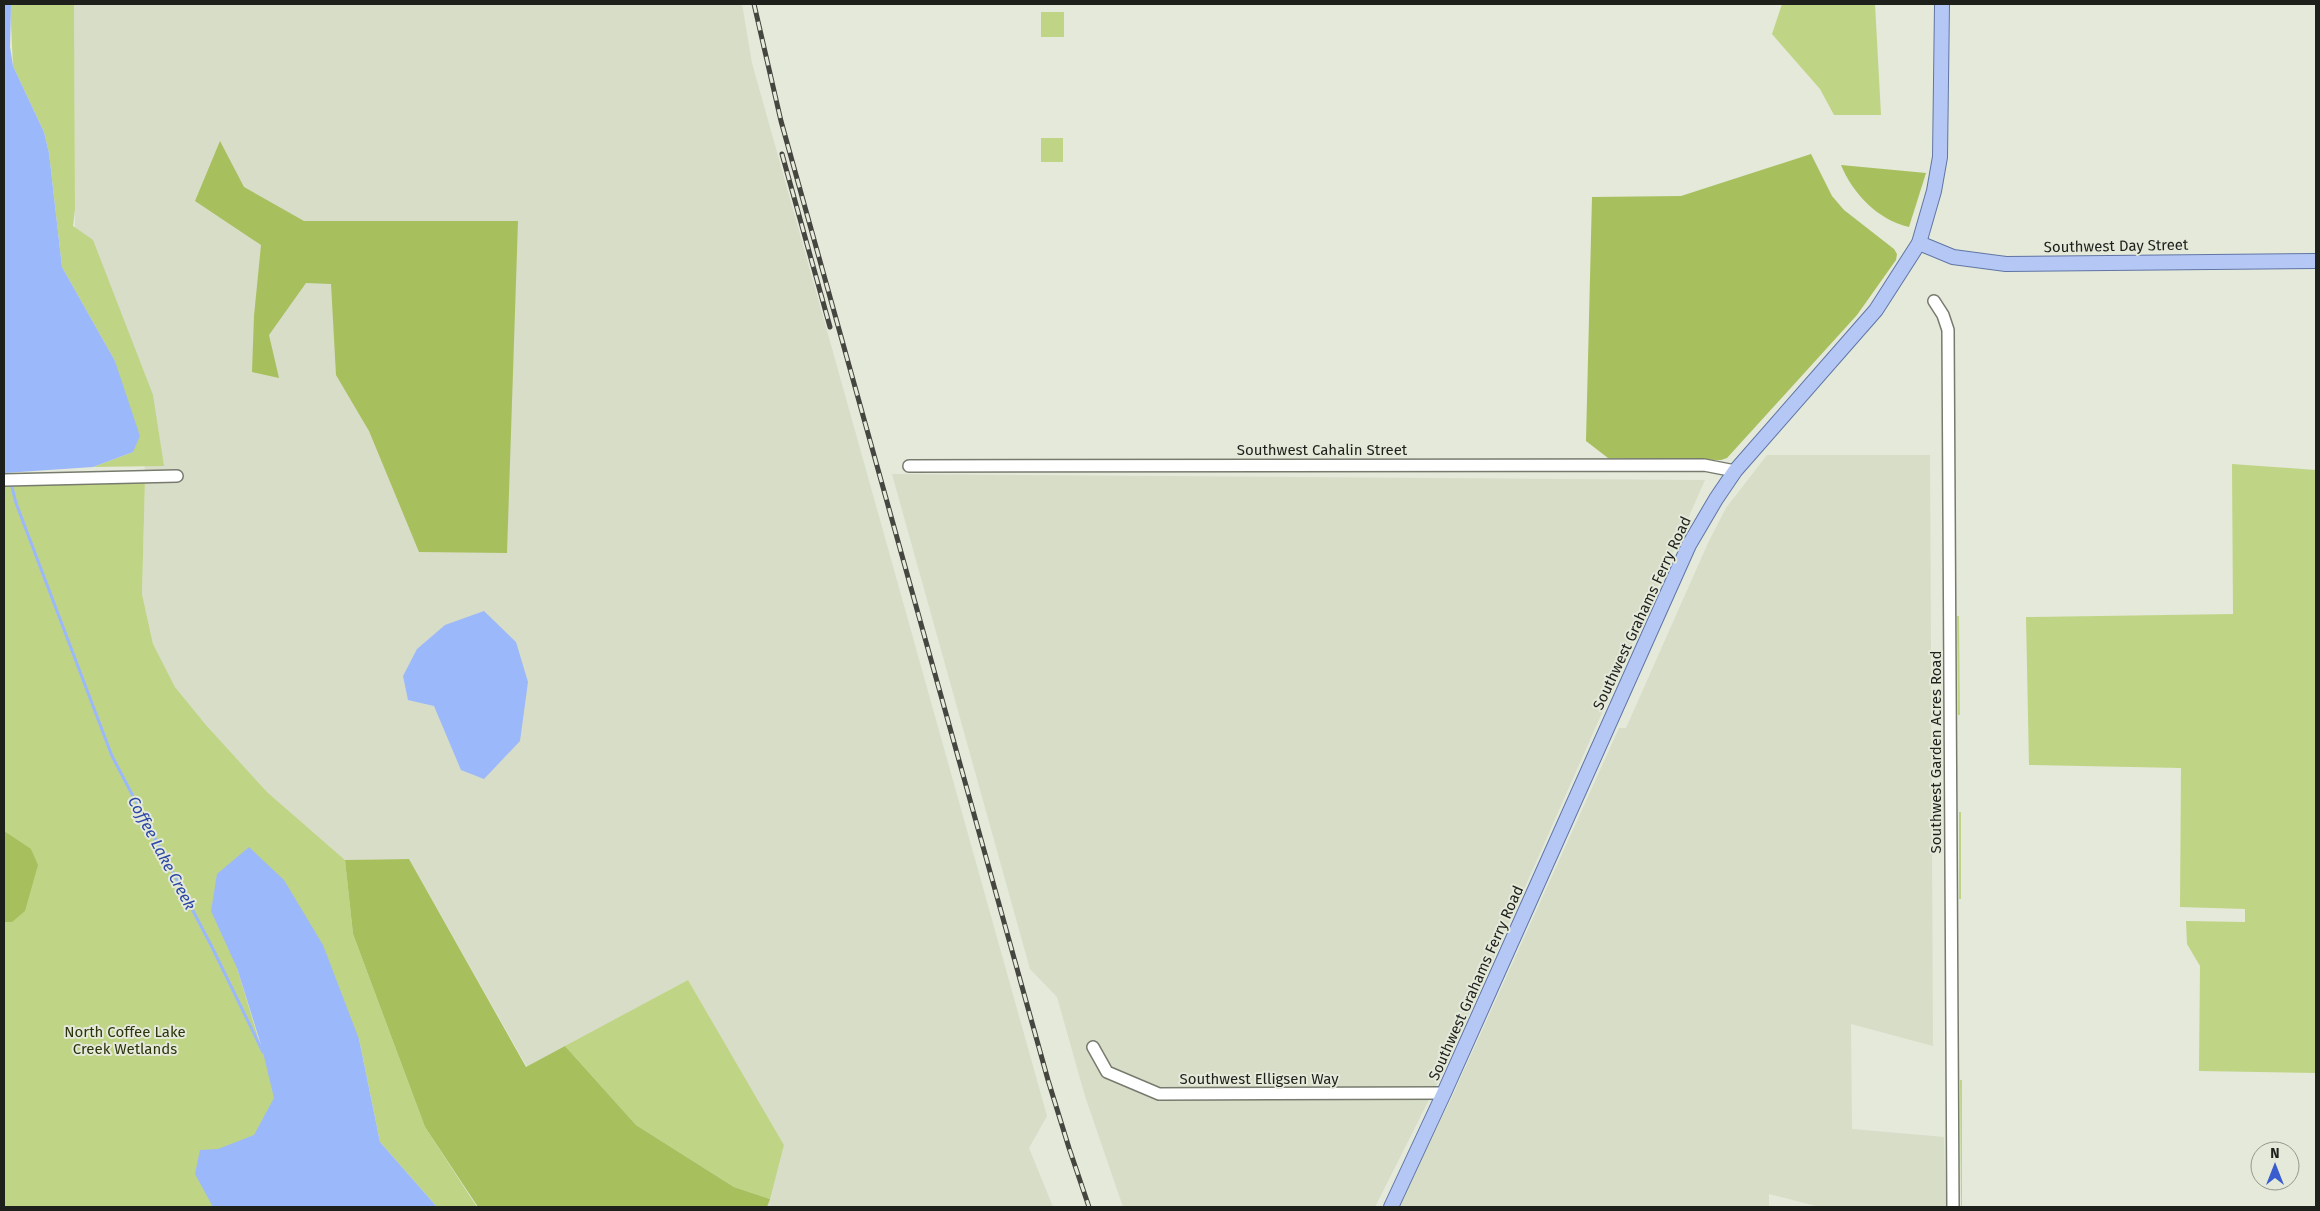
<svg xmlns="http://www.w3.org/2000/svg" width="2320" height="1211" viewBox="0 0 2320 1211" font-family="'Fira Sans',sans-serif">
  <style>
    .built { fill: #d7ddc7 }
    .green { fill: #c0d485 }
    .forest { fill: #a8bf5e }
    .water { fill: #9bb8fb }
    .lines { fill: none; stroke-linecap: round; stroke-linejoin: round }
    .stream { stroke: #9bb8fb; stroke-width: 3 }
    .minor-casing { stroke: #777b6e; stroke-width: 14 }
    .major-casing { stroke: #6075a5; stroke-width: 16 }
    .minor { stroke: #fff; stroke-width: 11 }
    .major { stroke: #b5c8f5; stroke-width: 14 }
    .rail-casing { stroke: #44463f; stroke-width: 5 }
    .rail { stroke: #e4e9da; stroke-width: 3; stroke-dasharray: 9; stroke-linecap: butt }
    .labels { text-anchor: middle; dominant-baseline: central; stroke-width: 4; stroke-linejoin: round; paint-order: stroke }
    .street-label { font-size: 15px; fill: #1e201b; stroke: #e4e9da }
    .park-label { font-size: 15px; fill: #2c350b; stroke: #e4e9da }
    .water-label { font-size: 16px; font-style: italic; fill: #2a47a6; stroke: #e4e9da }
  </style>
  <rect width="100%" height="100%" fill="#e4e9da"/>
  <g class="built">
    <path d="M74,4H742L752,63L1047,1116L1029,1148L1053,1207H767L784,1145L688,980L527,1067L409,859L345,860L267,792L206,725L175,687L153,644L142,594L145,479L143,411L75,233Z"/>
    <path d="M1767,455H1930L1933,1046L1851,1024L1852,1129L1944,1137L1946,1207H1820L1769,1194V1207H1398L1451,1099L1619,728H1626L1708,543L1726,508Z"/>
    <path d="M892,474L1705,480L1444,1070L1375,1207H1123L1085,1096L1057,997L1030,969Z"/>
  </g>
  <g class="green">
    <path d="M10,4H74L75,209L73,226L93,240L153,395L164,466L93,467L133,452L115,361L62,267L49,153L44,132L13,66Z"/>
    <path d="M1782,4H1875L1881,115H1834L1820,89L1772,34Z"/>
    <rect x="1041" y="12" width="23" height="25"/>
    <rect x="1041" y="138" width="22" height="24"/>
    <path d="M2232,464L2316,470V1073L2199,1071L2200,966L2187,944L2186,921L2245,922V909L2180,907L2181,768L2029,765L2026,617L2233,614Z"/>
    <path d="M145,479L142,594L153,644L175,687L206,725L267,792L345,860L353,934L425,1127L477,1207H437L380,1142L359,1039L237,968L260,1044L276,1078L351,1207H4V483Z"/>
    <path d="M1957,616H1959L1960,715H1958Z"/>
    <rect x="1959" y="812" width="2" height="87"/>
    <path d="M688,980L784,1145L770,1199L734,1187L636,1125L565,1046Z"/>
    <path d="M1960,1080H1962V1207H1961Z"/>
  </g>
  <g class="forest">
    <path d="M220,141L244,187L304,221H518L507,553L419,552L369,431L336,375L331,284L306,283L269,335L279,378L252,372L254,316L261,245L195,201Z"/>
    <path d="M1811,154L1832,196L1844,210L1894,249L1897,254L1896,260L1857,315L1727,458L1721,460L1608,458L1586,441L1592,197L1681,196Z"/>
    <path d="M1841,165L1926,173L1909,227C1878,220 1853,194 1841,165Z"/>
    <path d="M4,831L31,849L38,865L25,911L12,922H4Z"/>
    <path d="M409,859L526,1067L565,1046L636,1125L734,1187L770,1199L767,1207H478L425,1127L353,934L345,860Z"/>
  </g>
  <g class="water">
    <path d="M4,4L11,5L10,47L13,66L44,132L49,153L62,267L115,361L140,436L133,452L93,467L4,473Z"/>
    <path d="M484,611L516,642L528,682L520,741L484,779L461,770L434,706L408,700L403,676L417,649L445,625Z"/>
    <path d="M249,847L284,880L323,945L359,1039L380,1142L437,1207H213L195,1174L200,1150L218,1149L254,1135L274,1098L262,1048L237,968L211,911L217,874Z"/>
  </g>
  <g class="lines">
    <path class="stream" d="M11,483L16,503L112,756L212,947L263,1052"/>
    <defs>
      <g id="minor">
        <path d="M1934,301L1943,315L1948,330L1953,1207"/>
        <path d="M909,466L1704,465L1735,471"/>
        <path d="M4,480L177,476"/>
        <path d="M1093,1047L1107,1072L1159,1094L1444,1093"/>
      </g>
      <g id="major">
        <path d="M1919,243L1953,257L2006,264L2316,261"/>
        <path d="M1391,1207L1444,1093L1689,545L1716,499L1735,471L1876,310L1919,243L1934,191L1940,157L1942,4"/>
      </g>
    </defs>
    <use href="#minor" class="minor-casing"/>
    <use href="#major" class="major-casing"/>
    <use href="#minor" class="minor"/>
    <use href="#major" class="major"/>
    <defs>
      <g id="rail">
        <path d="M754,4L781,121L1048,1080L1069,1148L1089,1207"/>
        <path d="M782,154L830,327"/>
      </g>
    </defs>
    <use href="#rail" class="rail-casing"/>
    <use href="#rail" class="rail"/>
  </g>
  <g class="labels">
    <g class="street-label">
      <text transform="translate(2116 246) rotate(-1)">Southwest Day Street</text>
      <text x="1322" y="450">Southwest Cahalin Street</text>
      <text transform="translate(1642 613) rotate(-65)">Southwest Grahams Ferry Road</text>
      <text transform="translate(1936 752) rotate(-90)">Southwest Garden Acres Road</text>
      <text transform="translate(1476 983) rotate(-66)">Southwest Grahams Ferry Road</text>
      <text x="1259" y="1079">Southwest Elligsen Way</text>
    </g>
    <g class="park-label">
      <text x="125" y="1032">North Coffee Lake<tspan x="125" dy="17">Creek Wetlands</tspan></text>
    </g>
    <g class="water-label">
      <text transform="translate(162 853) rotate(62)">Coffee Lake Creek</text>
    </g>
  </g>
  <rect width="2320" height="1211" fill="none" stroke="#1e201b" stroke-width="10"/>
  <g transform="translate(2275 1166)"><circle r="24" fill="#e4e9da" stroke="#95998e"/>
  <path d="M0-4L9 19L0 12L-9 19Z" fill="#395dce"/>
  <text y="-8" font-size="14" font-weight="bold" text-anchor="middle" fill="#1e201b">N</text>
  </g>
</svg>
